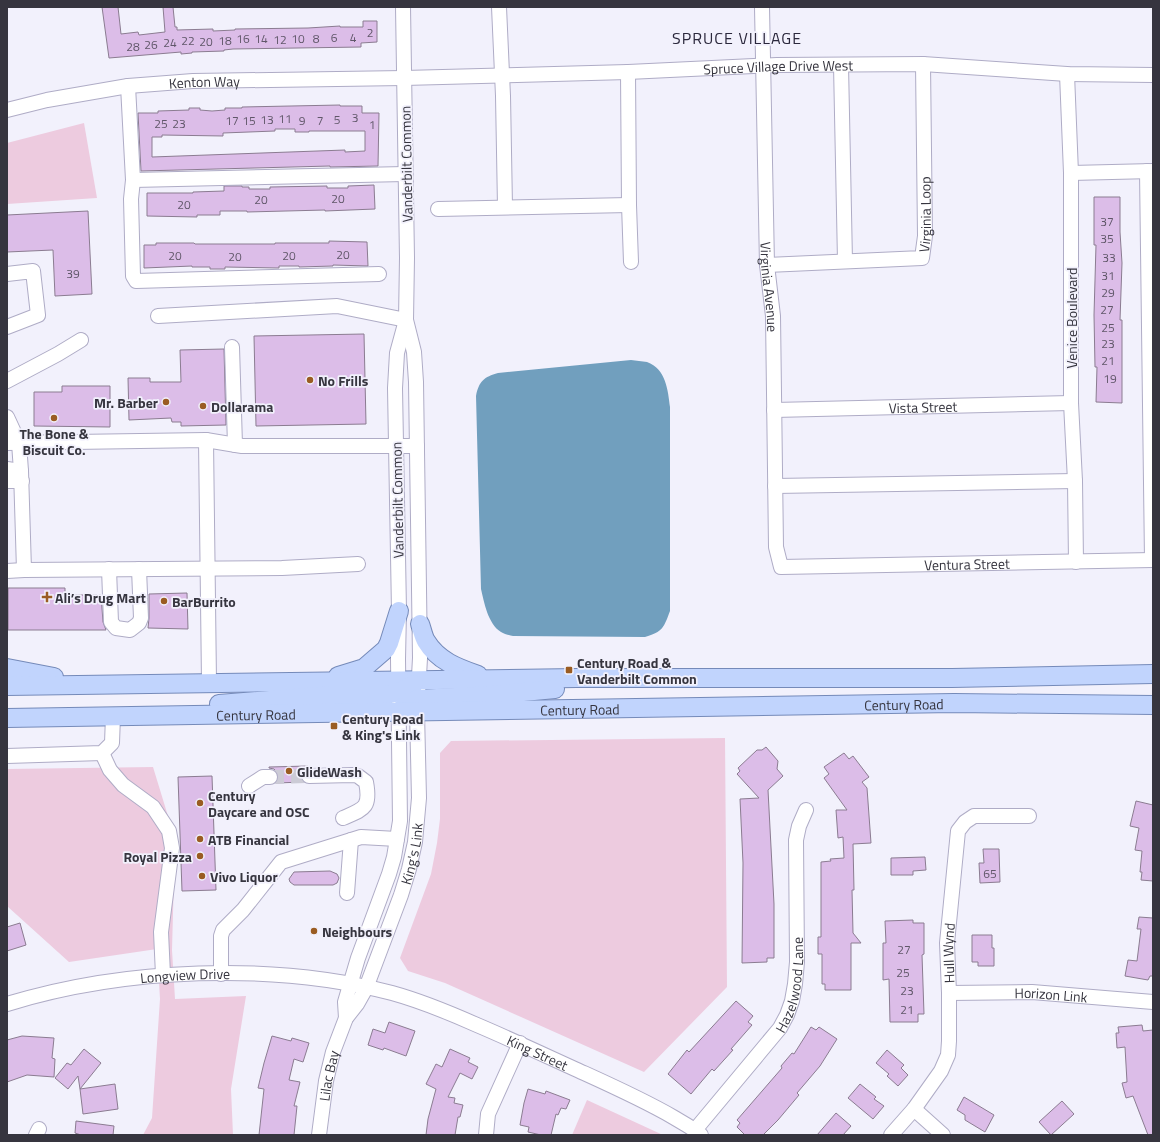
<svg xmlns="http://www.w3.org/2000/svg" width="1160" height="1142" viewBox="0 0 1160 1142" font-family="'Titillium Web',sans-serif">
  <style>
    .green { fill: #edcbdf }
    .water { fill: #719fbe }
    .building { fill: #dcbde8; stroke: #8b7c91; fill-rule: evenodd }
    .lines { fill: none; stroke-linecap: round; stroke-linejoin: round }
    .minor-tunnel { stroke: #cccbd6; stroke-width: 14; stroke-dasharray: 14 7; stroke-linecap: butt }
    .minor-casing { stroke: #afacc6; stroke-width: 16 }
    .major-casing { stroke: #758ab9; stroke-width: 20 }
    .minor { stroke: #fff; stroke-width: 14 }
    .major { stroke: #c1d4fd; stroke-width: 18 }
    .poi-dot { fill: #9a5c22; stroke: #f2f1fc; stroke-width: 1.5 }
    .labels { text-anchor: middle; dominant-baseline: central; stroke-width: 3.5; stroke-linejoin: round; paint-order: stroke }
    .number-label { font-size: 12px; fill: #605769 }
    .street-label { font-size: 14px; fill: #36353f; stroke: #f2f1fc }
    .poi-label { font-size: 14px; font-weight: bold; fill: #36353f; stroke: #f2f1fc; text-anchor: start }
    .quarter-label { font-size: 16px; letter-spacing: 1px; fill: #2b283c; stroke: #f2f1fc }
  </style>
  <rect width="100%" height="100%" fill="#f2f1fc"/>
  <g class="green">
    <path d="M84,123L97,198L7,204V143Z"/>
    <path d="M725,738L727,987L644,1072L445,983L408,971L400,958L431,874L437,843L440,819V753L451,741Z"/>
    <path d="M153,767L175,839L172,950L175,999L246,996L231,1089L233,1135H143L152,1118L160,999L157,949L69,962L7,906V769Z"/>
    <path d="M587,1100L663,1135H572Z"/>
  </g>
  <path class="water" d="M631,360C636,361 642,361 647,362C666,369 668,390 670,407V611C664,627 663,632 645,637L513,636C509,635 504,634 501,632C488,624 484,602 481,589L476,396C479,381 484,377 498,373Z"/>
  <g class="building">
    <path d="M102,7H118L121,34L138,32L139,35L165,32L163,7H173L175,27H177V30L213,29V31L235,30V29L308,28L340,26V27H363V21H377V42L361,43V47L233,49L224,50V51L192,52V53L181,54V52L109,58Z"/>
    <path d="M340,105V106H362V113H379L378,166L330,167V166L141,171L138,113H158V111L189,110V108H200V110L212,111L225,110V108H242V107ZM275,129H295V132H309V131H365V151L345,152V150L152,157V137H162V135L223,136V133L275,131Z"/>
    <path d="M374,185L375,209L325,211V210L247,212V211H220V215H197V217L147,216V193H193V192L224,191V186H242V187H249V189H270V187L327,186V188H348V186Z"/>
    <path d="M1094,197H1120V232L1122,263L1120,320H1122V403L1096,402L1097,367H1095L1094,315L1096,245H1094Z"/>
    <path d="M88,211L92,294L55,296L53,250L7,252V215Z"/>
    <path d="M329,241L367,242L368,266L333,265V266L299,267V266H279V268L225,267V269H210V267H192V266L144,268V245H156V243H194L195,244H275V243H329Z"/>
    <path d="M364,334L366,424L256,426L254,336Z"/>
    <path d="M224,349L226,425L181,426V422H172L171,418L129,420L128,378H150V382H181L180,350Z"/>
    <path d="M62,386H110V427L34,426V392H62Z"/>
    <path d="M8,588H65V595H101L103,622L106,630H8Z"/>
    <path d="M187,593L188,629L148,628L149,618V594Z"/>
    <path d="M766,747L778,761L777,769L783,776L768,790L774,904V958H767V962L742,963L743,863L740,799L759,798L737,774L740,771L738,768L757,750H762Z"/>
    <path d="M844,753L849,759L853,756L869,777L862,782L867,788L871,843L853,844L854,890H852L853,933L861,943H851V990H825V984H822V954H818V937H821V862L831,861L830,859L844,858L843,837L838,838L836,810H847L824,778L829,774L824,767Z"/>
    <path d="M308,766V768L304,769L301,772V777L304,782L276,783L278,777V773L274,769L269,768V767Z"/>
    <path d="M212,776L216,890L182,891L178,777Z"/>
    <path d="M1136,801L1153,805V881L1141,880L1142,872H1140L1142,851L1135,850L1139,828L1130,826Z"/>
    <path d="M983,849H999L1000,882L980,883L979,863H984Z"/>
    <path d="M925,857L926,870L913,871V875H891V858Z"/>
    <path d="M330,871L337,874L339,878L337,883L333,885H294L290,882L289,879L294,872Z"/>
    <path d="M1139,917L1153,918V976H1150L1148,980L1125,976L1128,960L1137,961L1141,929H1137Z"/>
    <path d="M913,920V923H924V954L922,955L924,1014H918V1022H890L889,979L883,980V943H886L885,921Z"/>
    <path d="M20,923L26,945L7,951V927Z"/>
    <path d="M972,935H992V948H994V966H978V962H972Z"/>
    <path d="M736,1001L753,1016L748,1022L752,1025L731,1049L733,1050L714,1071L712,1069L691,1094L668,1074L687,1050L689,1052Z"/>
    <path d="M389,1022L415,1031L406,1056L384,1048L383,1050L368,1045L373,1029L385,1033Z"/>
    <path d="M1142,1025L1143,1031L1153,1030V1135H1148L1133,1096L1126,1098L1122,1083L1127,1082L1125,1047L1117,1048L1116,1033H1119L1118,1027Z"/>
    <path d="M811,1027L816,1030L819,1027L837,1039L820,1066L797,1093L799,1095L778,1120L763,1135H745L737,1127L740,1123L737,1120L782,1068L781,1066L792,1053L794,1054Z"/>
    <path d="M22,1036L54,1038L52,1058L55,1059L54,1077L27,1075L7,1082V1040Z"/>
    <path d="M272,1036L291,1041L292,1038L309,1043L303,1062L294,1059L289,1080L300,1082L294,1106H297L294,1135H259L264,1089L258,1088L264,1063Z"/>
    <path d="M84,1049L101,1063L80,1089L78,1076L68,1089L55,1078L67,1063L71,1065Z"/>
    <path d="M450,1049L470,1058L468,1062L478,1067L472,1079L460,1073L448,1097L455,1098L454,1103L463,1105L460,1117H458L455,1135H426L428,1119L436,1089L426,1084L436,1064L442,1067Z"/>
    <path d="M887,1050L904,1065L901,1068L908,1075L898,1086L887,1076L889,1074L876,1063Z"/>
    <path d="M115,1084L118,1109L83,1114L80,1089Z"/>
    <path d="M860,1084L876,1097L874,1099L884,1106L873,1119L848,1098Z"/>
    <path d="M528,1089L545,1094L546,1091L570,1100L566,1109L561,1108L558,1115L556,1114L551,1135H541L528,1132L529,1127L520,1125L524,1103Z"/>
    <path d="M964,1097L994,1115L985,1132L965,1120V1115L957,1110Z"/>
    <path d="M1062,1101L1074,1114L1051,1135L1039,1122Z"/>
    <path d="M836,1113L851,1126L843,1135H817Z"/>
    <path d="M76,1121L114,1126L113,1135H81L75,1133Z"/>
  </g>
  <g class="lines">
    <path class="minor-tunnel" d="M270,777L309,776"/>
    <defs>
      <g id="minor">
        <path d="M499,7L503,96L505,207"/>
        <path id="s1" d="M762,7L767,265L773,316L776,547L781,567L1153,560"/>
        <path d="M841,65L845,261"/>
        <path d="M628,72L629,205L631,262"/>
        <path d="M1067,74L1071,173V403L1075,481L1076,562"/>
        <path d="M128,86L133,180L131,199L133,276L136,281L379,274"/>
        <path id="s2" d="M7,110L47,100L128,86L193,81L404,78L628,72L777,65L923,64L1067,74L1153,75"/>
        <path d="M1147,171L1152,560"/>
        <path d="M1071,173L1153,171"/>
        <path d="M133,180L405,174"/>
        <path d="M438,209L629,205"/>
        <path id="s3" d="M767,265L922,258L925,236L923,64"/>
        <path d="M7,274L33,271L38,315L7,327"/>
        <path d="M158,316L337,306L406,320"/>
        <path d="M232,347L235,445"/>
        <path d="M7,381L58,354L81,340"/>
        <path id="s4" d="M774,410L1071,403"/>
        <path d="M7,417L19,443L21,471L24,570L282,568L358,564"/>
        <path d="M206,440L209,682"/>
        <path d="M7,443L206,440L242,446H417"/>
        <path d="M7,469L21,471"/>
        <path d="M7,481H22"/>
        <path d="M775,486L1075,481"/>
        <path d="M109,569L111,622L116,628L130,630L139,623L141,618L139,569"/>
        <path d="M7,571L24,570"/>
        <path d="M102,753L110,770L123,785L153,807L169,831L172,848L161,932L163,975"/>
        <path d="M7,756L102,753L112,743L113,716"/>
        <path d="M309,776L353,775L358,776L366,782C371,808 364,809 343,818"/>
        <path d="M249,786L263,777H270"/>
        <path d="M347,893L351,840"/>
        <path d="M221,974V936L223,930L243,910L281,862L361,837L397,839"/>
        <path id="s5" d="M949,993L1032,992L1153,1002"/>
        <path id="s6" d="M7,1004C125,968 272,962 392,993C421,1001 450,1013 477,1025C510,1039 542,1054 575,1069C608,1084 642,1099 673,1117C683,1123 693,1128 701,1135"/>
        <path d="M346,1018L345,1002L358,958L389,874L394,857L400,821L398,659L399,611L395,388L397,353L406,320L407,258L403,7"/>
        <path d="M914,1109L943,1135"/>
        <path id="s7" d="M695,1130L780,1028L787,1015L792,1001L795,984L797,962L796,840L799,826L806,810"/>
        <path d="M36,1135L39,1129"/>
        <path id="s8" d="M319,1135L326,1081L333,1052L346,1018L357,1004L366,988L372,972L401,895L409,869L415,842L419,798L417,712L420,658L416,382L414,352L406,320"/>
        <path d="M486,1135L488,1114L520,1043"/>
        <path id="s9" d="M891,1135L914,1109L941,1071L948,1055L949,1041V993L947,943L958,831L965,822L974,816H1029"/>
      </g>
      <g id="major">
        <path d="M420,624C422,629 423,636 426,641C438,661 458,668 478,675"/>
        <path d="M7,668L54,677"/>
        <path d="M338,676L364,668L386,649L389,643L399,611"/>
        <path d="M7,686L577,678H952L1153,674"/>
        <path d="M219,704L331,695H386L399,692L414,684"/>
        <path d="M399,712L407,703L418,699L493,695L555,689"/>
        <path id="s10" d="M7,718L954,703L1153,705"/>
      </g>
    </defs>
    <use href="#minor" class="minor-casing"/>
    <use href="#major" class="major-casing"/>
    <use href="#minor" class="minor"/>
    <use href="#major" class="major"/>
  </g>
  <g class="poi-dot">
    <circle cx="310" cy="380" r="4"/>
    <circle cx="166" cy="402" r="4"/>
    <circle cx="203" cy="406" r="4"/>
    <circle cx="54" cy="418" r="4"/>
    <path d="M45 591h4v4h4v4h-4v4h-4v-4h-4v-4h4z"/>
    <circle cx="164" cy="601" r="4"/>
    <rect x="565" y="666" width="8" height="8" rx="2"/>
    <rect x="330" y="722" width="8" height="8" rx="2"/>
    <circle cx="289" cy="771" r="4"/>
    <circle cx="200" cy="803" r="4"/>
    <circle cx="200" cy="839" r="4"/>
    <circle cx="200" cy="856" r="4"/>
    <circle cx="202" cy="876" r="4"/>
    <circle cx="314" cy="931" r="4"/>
  </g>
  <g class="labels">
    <g class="number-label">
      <text x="370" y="32">2</text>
      <text x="334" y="37">6</text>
      <text x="353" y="37">4</text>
      <text x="243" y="38">16</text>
      <text x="261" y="38">14</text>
      <text x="298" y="38">10</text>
      <text x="316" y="38">8</text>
      <text x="280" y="39">12</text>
      <text x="188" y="40">22</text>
      <text x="225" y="40">18</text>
      <text x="206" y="41">20</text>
      <text x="170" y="42">24</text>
      <text x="151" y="44">26</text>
      <text x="133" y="46">28</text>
      <text x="355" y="117">3</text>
      <text x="285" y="118">11</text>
      <text x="267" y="119">13</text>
      <text x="337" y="119">5</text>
      <text x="232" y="120">17</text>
      <text x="249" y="120">15</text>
      <text x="302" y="120">9</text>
      <text x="320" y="120">7</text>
      <text x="161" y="123">25</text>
      <text x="179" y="123">23</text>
      <text x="372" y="124">1</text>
      <text x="338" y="198">20</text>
      <text x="261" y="199">20</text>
      <text x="184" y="204">20</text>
      <text x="1107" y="221">37</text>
      <text x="1107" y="238">35</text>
      <text x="343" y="254">20</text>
      <text x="175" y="255">20</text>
      <text x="289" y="255">20</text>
      <text x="235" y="256">20</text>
      <text x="1109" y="257">33</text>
      <text x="73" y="273">39</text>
      <text x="1108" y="275">31</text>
      <text x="1108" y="292">29</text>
      <text x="1107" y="309">27</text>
      <text x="1108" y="327">25</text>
      <text x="1108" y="343">23</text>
      <text x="1108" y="360">21</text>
      <text x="1110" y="378">19</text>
      <text x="990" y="873">65</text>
      <text x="904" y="949">27</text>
      <text x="903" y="972">25</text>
      <text x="907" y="990">23</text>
      <text x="907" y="1009">21</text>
    </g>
    <g class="street-label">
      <text stroke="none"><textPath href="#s2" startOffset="774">Spruce Village Drive West</textPath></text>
      <text stroke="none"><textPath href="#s2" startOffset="200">Kenton Way</textPath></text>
      <text transform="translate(406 164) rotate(-91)">Vanderbilt Common</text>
      <text stroke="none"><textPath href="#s3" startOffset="199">Virginia Loop</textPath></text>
      <text stroke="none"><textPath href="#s1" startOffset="280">Virginia Avenue</textPath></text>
      <text transform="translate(1071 318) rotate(-90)">Venice Boulevard</text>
      <text stroke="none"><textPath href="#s4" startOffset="149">Vista Street</textPath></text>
      <text transform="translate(397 500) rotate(-91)">Vanderbilt Common</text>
      <text stroke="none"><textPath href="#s1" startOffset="747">Ventura Street</textPath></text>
      <text stroke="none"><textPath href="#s10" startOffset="897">Century Road</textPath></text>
      <text stroke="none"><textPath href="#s10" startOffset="573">Century Road</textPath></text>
      <text stroke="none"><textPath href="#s10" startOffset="249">Century Road</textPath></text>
      <text stroke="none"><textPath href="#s8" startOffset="299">King's Link</textPath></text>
      <text stroke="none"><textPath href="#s9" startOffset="201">Hull Wynd</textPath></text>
      <text stroke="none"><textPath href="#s6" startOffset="181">Longview Drive</textPath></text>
      <text stroke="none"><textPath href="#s7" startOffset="178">Hazelwood Lane</textPath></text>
      <text stroke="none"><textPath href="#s5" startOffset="102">Horizon Link</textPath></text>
      <text stroke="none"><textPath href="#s6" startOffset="547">King Street</textPath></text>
      <text stroke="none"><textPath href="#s8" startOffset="60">Lilac Bay</textPath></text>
    </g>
    <g class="poi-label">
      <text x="318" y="380">No Frills</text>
      <text x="158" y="402" text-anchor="end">Mr. Barber</text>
      <text x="211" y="406">Dollarama</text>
      <text x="54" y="433" text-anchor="middle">The Bone &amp;<tspan x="54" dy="16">Biscuit Co.</tspan></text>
      <text x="55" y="597">Ali’s Drug Mart</text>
      <text x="172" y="601">BarBurrito</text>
      <text x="577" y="662">Century Road &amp;<tspan x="577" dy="16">Vanderbilt Common</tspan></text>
      <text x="342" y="718">Century Road<tspan x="342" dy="16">&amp; King's Link</tspan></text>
      <text x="297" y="771">GlideWash</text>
      <text x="208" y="795">Century<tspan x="208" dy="16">Daycare and OSC</tspan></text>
      <text x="208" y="839">ATB Financial</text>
      <text x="192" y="856" text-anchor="end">Royal Pizza</text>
      <text x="210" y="876">Vivo Liquor</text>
      <text x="322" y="931">Neighbours</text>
    </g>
    <g class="quarter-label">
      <text x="737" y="38">SPRUCE VILLAGE</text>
    </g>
  </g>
  <rect width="1160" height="1142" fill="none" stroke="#36353f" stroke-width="16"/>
</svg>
